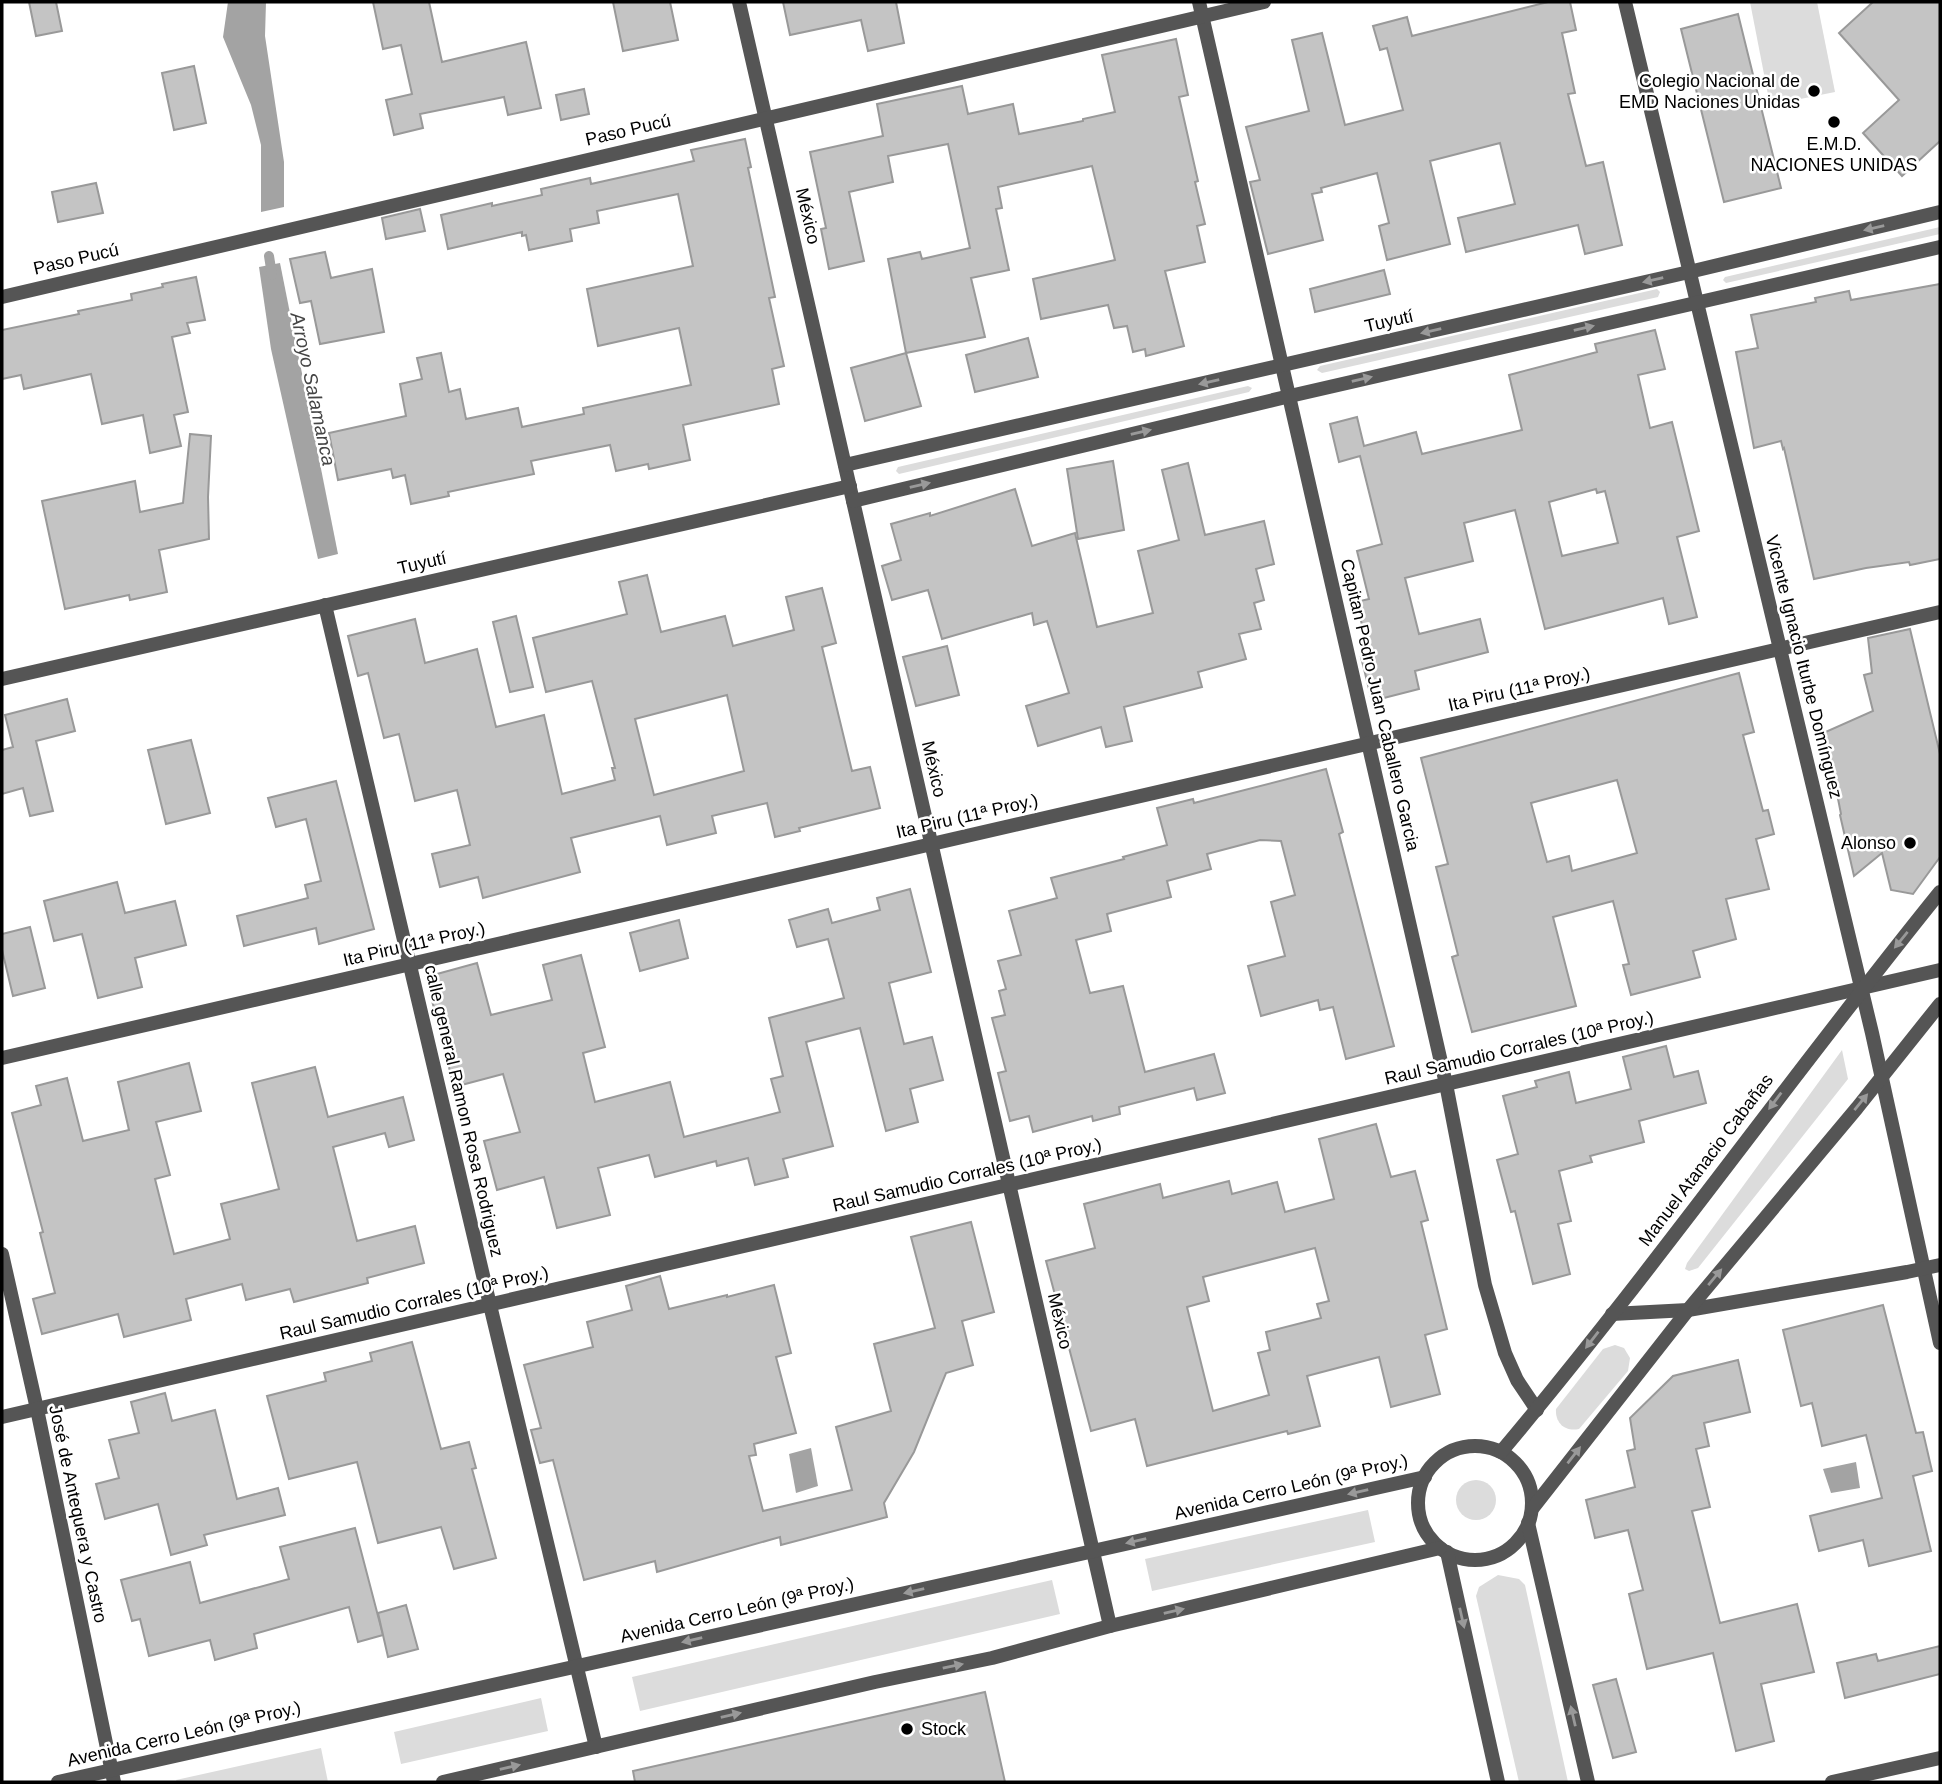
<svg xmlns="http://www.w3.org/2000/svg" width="1942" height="1784" viewBox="0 0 1942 1784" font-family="Helvetica,sans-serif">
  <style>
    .green { fill: #dcdcdc }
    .water { fill: #a3a3a3 }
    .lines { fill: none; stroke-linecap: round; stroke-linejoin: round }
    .stream { stroke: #a3a3a3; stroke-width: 10 }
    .building { fill: #c4c4c4; stroke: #999; stroke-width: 2; fill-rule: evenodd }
    .minor { stroke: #555; stroke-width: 14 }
    .tertiary { stroke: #555; stroke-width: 14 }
    .oneway { fill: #999 }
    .poi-dot { fill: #000; stroke: #fff; stroke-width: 2.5 }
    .labels { text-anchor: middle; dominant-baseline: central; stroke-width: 5; stroke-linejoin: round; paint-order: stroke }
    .poi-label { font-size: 18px; fill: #000; stroke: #fff; text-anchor: end }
    .street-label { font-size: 18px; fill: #000; stroke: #fff }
    .water-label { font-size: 19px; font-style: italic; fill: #444; stroke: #fff }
  </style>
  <rect width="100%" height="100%" fill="#fff"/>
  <g class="green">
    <path d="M1750,2H1817L1835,92L1770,105Z"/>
    <path d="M1940,227V234L1726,283L1723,280L1725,277Z"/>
    <path d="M1657,289L1660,292L1658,297L1322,373L1317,370L1320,366Z"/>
    <path d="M1248,386L1252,388L1249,392L899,474L896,471L898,467Z"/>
    <path d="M1842,1050L1848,1079L1698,1268L1689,1271L1685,1269L1687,1263Z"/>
    <path d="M1615,1345L1624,1348L1630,1358L1628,1371L1579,1429C1565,1432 1555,1423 1556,1409L1603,1349Z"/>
    <circle cx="1476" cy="1500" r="20"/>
    <path d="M1368,1510L1375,1542L1152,1591L1145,1559Z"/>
    <path d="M1498,1575L1519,1579L1525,1585L1568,1782H1519L1476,1596L1479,1587Z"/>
    <path d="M1052,1580L1060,1614L640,1711L632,1677Z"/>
    <path d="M541,1698L548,1731L401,1764L394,1732Z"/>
    <path d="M321,1748L328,1782H177L176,1780Z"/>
  </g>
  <g class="water">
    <path d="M228,2H266L265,36L284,162V207L261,212V145L251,105L223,37Z"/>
    <path d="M280,263L338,554L318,559L271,349L259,267Z"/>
    <path d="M811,1448L818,1486L796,1493L789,1454Z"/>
    <path d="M1856,1462L1860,1488L1831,1493L1823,1469Z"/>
  </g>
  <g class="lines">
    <path class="stream" d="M269,256L272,275"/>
  </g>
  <g class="building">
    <path d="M29,2H56L62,31L36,36Z"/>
    <path d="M373,2H429L442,62L526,42L541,108L508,115L504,97L420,114L423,128L394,135L386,100L412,94L401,45L383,49Z"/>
    <path d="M613,2H670L678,40L623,51Z"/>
    <path d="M783,2H896L904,43L868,51L861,20L790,35Z"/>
    <path d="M1548,2H1570L1576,30L1562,33L1575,93L1568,94L1586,166L1603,162L1622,245L1585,254L1578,225L1466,252L1458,218L1515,204L1500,143L1430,161L1450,244L1387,260L1379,226L1389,223L1377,173L1321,188L1322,192L1312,194L1323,240L1268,254L1250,182L1260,180L1246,127L1309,111L1292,40L1322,33L1345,125L1403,110L1387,48L1380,50L1373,26L1407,17L1412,36Z"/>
    <path d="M1873,2H1940V141L1902,176L1863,133L1899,100L1839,33Z"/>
    <path d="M1738,14L1781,188L1724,202L1681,29Z"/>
    <path d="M1176,39L1188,95L1179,97L1198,181L1195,182L1205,224L1197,226L1205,262L1165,271L1184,346L1146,356L1145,349L1133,352L1127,326L1114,328L1108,305L1041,319L1033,279L1115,260L1092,166L998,187L1002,208L996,209L1009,270L971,278L985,337L906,353L888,259L920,252L922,259L970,248L948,144L888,156L893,182L849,192L864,261L829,269L821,229L826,228L810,152L883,136L877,104L962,86L968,114L1013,104L1019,134L1083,121V119L1115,112L1102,55Z"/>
    <path d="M194,66L206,123L174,130L162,73Z"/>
    <path d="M584,89L589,114L561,120L556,95Z"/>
    <path d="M745,139L751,167L748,168L775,297L769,298L784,366L772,369L779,404L683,425L690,460L649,469L648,464L616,471L610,445L531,461L534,474L448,492L449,496L411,504L405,475L393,478L391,469L338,480L329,433L406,416L400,384L422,379L417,358L441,353L449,392L460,389L466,419L518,408L522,427L584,414L583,408L691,385L679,328L598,346L587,289L693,266L678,194L597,211L599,223L570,229L572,241L529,250L526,235L522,236V232L448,249L441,215L492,203V206L542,195L541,189L590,178L591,184L694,161L691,150Z"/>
    <path d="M96,183L103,213L58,222L52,192Z"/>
    <path d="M420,209L425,231L386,239L382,218Z"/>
    <path d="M325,252L331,278L372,269L384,332L320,344L311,301L300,303L290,259Z"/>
    <path d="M1384,270L1390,294L1315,312L1310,289Z"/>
    <path d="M196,277L205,320L187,323L190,333L172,337L188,412L174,415L181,446L150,453L143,415L102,424L91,374L24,389L21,375L2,379V330L79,314L78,311L132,300L131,294L163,287L162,284Z"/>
    <path d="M1940,284V559L1910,565L1909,562L1866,568L1814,579L1784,448L1783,449L1781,441L1754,448L1736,352L1758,348L1751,315L1816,302L1815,298L1849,291L1851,300Z"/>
    <path d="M1655,330L1665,369L1638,375L1650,428L1672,422L1699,531L1677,537L1697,617L1669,624L1663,598L1545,629L1515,510L1464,523L1473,561L1405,578L1419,634L1480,619L1488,652L1415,671L1419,689L1372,701L1361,657L1370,655L1356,602L1369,599L1357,551L1382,544L1360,456L1339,462L1330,424L1357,417L1364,446L1416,432L1422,454L1522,430L1509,375L1597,352L1595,344ZM1596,489L1597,493L1605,491L1618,543L1562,556L1549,502Z"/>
    <path d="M1028,338L1038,377L975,392L966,355Z"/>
    <path d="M906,353L921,406L865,421L851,368Z"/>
    <path d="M190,434L211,436L208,497L209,539L159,550L167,592L130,600L129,595L65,609L42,501L135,481L140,512L183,503Z"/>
    <path d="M1113,461L1124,530L1078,539L1067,469Z"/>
    <path d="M1188,463L1205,535L1264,521L1274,564L1256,569L1264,600L1254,603L1261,629L1239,634L1246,659L1198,672L1202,687L1124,707L1132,741L1106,747L1101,727L1038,746L1026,706L1069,693L1047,621L1034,625L1032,613L942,639L928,590L892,600L882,566L901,560L891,524L930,513V516L1015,489L1032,546L1075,533L1097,627L1153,613L1138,551L1179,540L1162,470Z"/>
    <path d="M647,575L661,632L725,616L733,646L794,630L786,597L822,588L836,643L822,647L852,771L870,767L880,808L799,828L800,831L775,837L767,803L712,816L716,833L667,845L660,816L571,838L580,872L483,898L478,877L440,887L432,854L470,845L457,790L415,801L399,734L384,738L368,673L358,676L348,636L415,619L425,663L477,649L496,727L544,715L562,794L615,780L612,768H615L592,681L546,692L533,638L627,614L619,582ZM727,695L744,771L654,795L635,719Z"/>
    <path d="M516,616L533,687L510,692L493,622Z"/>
    <path d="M1910,629L1940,754V857L1913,894L1891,890L1882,853L1854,876L1840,815L1841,814L1829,753L1821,734L1873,711L1864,675L1872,673L1868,638Z"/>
    <path d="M947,646L959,695L916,706L903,657Z"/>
    <path d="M1739,673L1754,732L1743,735L1763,811L1768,810L1774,834L1756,839L1769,889L1726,899L1736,939L1693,951L1700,977L1631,995L1623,965L1629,964L1613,901L1553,917L1576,1006L1472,1032L1452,957L1458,955L1436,867L1448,864L1421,758ZM1617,780L1637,853L1572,871L1569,856L1547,862L1531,803Z"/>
    <path d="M67,699L75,731L36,741L53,811L30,816L23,788L2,794V750L13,747L5,715Z"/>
    <path d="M191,740L210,813L166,824L148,750Z"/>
    <path d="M1326,769L1343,832L1339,834L1394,1046L1346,1059L1333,1007L1320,1010L1318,1000L1261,1016L1248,966L1285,956L1271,902L1295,895L1281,841L1260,840L1207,854L1211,869L1167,881L1171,897L1107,914L1111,931L1076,940L1090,993L1123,986L1145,1072L1214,1054L1225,1093L1197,1100L1194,1088L1119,1107L1120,1114L1093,1121L1092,1116L1033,1132L1029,1116L1010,1121L998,1073L1006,1071L992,1018L1005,1015L999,991L1006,989L998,961L1021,955L1009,911L1057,898L1051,878L1124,859L1123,857L1167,845L1157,808L1193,799L1194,803Z"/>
    <path d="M336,781L374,929L319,944L316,928L244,946L237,916L308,898L305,885L321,881L306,819L276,827L268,798Z"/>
    <path d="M117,882L125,913L175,901L186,945L135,958L142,987L98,998L82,934L54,941L44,901Z"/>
    <path d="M910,889L931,972L889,983L904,1044L932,1037L943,1080L910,1089L918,1122L886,1131L860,1028L806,1042L833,1146L783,1159L788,1177L755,1185L748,1158L717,1166L716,1161L655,1177L649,1155L598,1168L610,1215L557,1228L544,1177L497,1190L484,1141L520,1132L503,1074L454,1087L426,977L477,963L491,1015L552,1000L543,965L581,955L605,1047L583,1053L595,1102L670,1082L684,1137L780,1112L771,1079L783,1076L769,1018L844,998L828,939L797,947L789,920L828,909L832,923L880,910L877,898Z"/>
    <path d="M679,920L688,958L640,971L630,933Z"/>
    <path d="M30,927L45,988L13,996L2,950V934Z"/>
    <path d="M1666,1046L1674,1077L1698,1071L1706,1103L1639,1121L1644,1142L1590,1156L1592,1162L1559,1171L1571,1221L1558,1224L1570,1274L1533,1284L1515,1211L1511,1212L1497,1160L1518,1154L1503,1096L1537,1087L1535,1081L1569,1072L1576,1103L1631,1089L1623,1057Z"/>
    <path d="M189,1063L201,1111L156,1122L170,1175L155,1179L174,1254L230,1239L221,1204L279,1189L252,1083L315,1067L328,1117L403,1097L414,1140L389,1147L385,1133L333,1147L357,1241L415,1226L424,1263L367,1278L368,1283L294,1302L290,1289L246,1300L242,1284L186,1299L191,1320L124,1337L118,1314L42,1334L33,1299L55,1293L40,1233L43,1232L12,1113L41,1105L36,1086L67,1078L83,1141L129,1130L118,1082Z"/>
    <path d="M1376,1124L1391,1177L1415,1171L1428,1220L1421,1222L1447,1329L1425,1335L1440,1394L1391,1407L1379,1357L1307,1376L1320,1426L1288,1434L1287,1431L1147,1466L1135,1419L1091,1431L1046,1261L1095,1248L1084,1204L1160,1184L1163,1198L1229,1181L1232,1194L1277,1182L1285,1212L1334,1199L1319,1139ZM1315,1248L1329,1301L1317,1304L1321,1318L1266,1332L1270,1350L1258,1353L1269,1395L1213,1411L1187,1307L1209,1301L1203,1277Z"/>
    <path d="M971,1222L994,1312L962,1321L973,1365L946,1373L914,1452L884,1503L887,1517L781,1545L780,1537L657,1572L655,1561L584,1580L553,1460L540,1463L531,1430L541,1428L524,1365L593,1347L587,1322L632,1310L626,1286L660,1276L669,1309L727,1295V1297L774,1285L791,1353L776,1357L796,1433L754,1444L756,1455L749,1456L763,1511L852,1490L836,1427L891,1411L874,1344L935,1328L911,1237Z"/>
    <path d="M1883,1305L1916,1433L1923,1432L1932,1471L1913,1476L1931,1551L1869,1566L1863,1540L1819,1551L1810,1516L1882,1498L1866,1435L1822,1446L1812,1403L1801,1406L1783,1330Z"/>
    <path d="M412,1342L441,1449L469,1442L476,1468L472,1469L496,1558L454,1569L441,1527L378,1543L357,1462L289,1479L267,1396L326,1381L324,1373L372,1361L370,1353Z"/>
    <path d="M1738,1360L1750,1412L1704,1423L1709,1446L1696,1449L1710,1507L1692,1511L1720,1623L1797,1604L1814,1672L1761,1684L1774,1741L1736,1751L1713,1653L1647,1669L1629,1594L1643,1590L1628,1530L1595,1538L1586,1500L1635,1487L1627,1451L1635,1449L1630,1418L1673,1376Z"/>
    <path d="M165,1393L172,1421L215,1410L237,1499L278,1488L285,1515L204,1535L207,1545L171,1555L158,1504L105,1519L96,1484L119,1478L109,1440L139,1433L131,1402Z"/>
    <path d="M355,1528L383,1635L358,1642L349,1607L254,1634L257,1648L215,1660L210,1640L149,1656L140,1619L132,1621L121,1580L190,1562L200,1603L289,1579L280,1547Z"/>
    <path d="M406,1605L418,1649L388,1657L378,1613Z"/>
    <path d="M1940,1646V1674L1845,1698L1837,1663L1876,1654L1878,1661Z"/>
    <path d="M1616,1679L1636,1752L1613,1758L1593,1685Z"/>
    <path d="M985,1692L1005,1782H635L633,1771Z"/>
  </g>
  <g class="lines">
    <g class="minor">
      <path d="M739,2L1110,1626"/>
      <path d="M1199,2L1446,1084L1485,1285L1505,1353L1517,1380L1537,1410"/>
      <path d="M1625,2L1872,1033L1940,1343"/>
      <path d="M2,297L1264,2"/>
      <path d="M845,465L1689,272L1940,212"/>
      <path d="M853,501L1290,396L1940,247"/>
      <path d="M325,605L490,1305L596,1747"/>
      <path d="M2,679L850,486"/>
      <path d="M2,1058L1940,612"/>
      <path d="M2,1254L37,1409L114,1782"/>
      <path d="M1612,1314L1688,1310L1907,1272L1940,1265"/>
      <path d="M1832,1782L1940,1758"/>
    </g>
    <g class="tertiary">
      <path d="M2,1417L1940,970"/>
      <circle cx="1475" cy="1503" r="57"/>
      <path d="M1501,1452C1654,1270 1791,1076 1940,892"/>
      <path d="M1532,1509L1688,1310L1857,1108L1940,1004"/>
      <path d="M1528,1523L1588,1782"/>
      <path d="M1447,1552L1498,1782"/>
      <path d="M58,1782L1425,1477"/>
      <path d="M443,1782L875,1682L992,1658L1110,1626L1440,1548"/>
    </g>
  </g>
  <defs><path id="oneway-solid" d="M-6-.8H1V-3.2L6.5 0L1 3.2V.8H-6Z" transform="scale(1.75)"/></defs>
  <g class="oneway">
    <use href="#oneway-solid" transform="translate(1874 228) rotate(167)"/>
    <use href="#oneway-solid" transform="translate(1653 280) rotate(167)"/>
    <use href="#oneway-solid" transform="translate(1584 328) rotate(-13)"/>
    <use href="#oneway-solid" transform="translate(1431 331) rotate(167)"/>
    <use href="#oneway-solid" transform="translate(1362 379) rotate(-13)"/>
    <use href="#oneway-solid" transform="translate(1209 382) rotate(167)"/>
    <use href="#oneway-solid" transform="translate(1141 432) rotate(-13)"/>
    <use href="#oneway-solid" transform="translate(920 485) rotate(-13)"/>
    <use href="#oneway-solid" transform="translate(1901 940) rotate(129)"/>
    <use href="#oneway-solid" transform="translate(1775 1101) rotate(127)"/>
    <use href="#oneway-solid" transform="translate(1861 1102) rotate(-51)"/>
    <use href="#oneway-solid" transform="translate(1715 1277) rotate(-50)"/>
    <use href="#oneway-solid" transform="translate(1592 1340) rotate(128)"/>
    <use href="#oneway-solid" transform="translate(1574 1455) rotate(-52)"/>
    <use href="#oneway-solid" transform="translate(1358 1492) rotate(167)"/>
    <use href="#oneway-solid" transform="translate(1136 1541) rotate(167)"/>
    <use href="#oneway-solid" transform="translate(914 1591) rotate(167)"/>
    <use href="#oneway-solid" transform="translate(1174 1611) rotate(-13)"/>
    <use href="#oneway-solid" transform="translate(1462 1618) rotate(77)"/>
    <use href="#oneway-solid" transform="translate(692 1640) rotate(167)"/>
    <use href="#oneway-solid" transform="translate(953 1666) rotate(-12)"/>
    <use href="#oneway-solid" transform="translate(731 1715) rotate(-13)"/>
    <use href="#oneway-solid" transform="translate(1573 1716) rotate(-103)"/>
    <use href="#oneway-solid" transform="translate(510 1767) rotate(-13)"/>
  </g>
  <g class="poi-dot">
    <circle cx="1814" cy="91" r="7"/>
    <circle cx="1834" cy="122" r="7"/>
    <circle cx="1910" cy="843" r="7"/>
    <circle cx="907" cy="1729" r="7"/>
  </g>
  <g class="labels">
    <g class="poi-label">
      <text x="1800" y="81">Colegio Nacional de<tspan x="1800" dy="21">EMD Naciones Unidas</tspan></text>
      <text x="1834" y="144" text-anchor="middle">E.M.D.<tspan x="1834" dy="21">NACIONES UNIDAS</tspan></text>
      <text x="1896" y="843">Alonso</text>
      <text x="921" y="1729" text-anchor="start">Stock</text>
    </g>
    <g class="street-label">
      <text transform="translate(628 130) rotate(-13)">Paso Pucú</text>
      <text transform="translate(808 216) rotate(77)">México</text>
      <text transform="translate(76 259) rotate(-13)">Paso Pucú</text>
      <text transform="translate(1389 321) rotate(-13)">Tuyutí</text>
      <text transform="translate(422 563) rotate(-13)">Tuyutí</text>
      <text transform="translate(1804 667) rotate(76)">Vicente Ignacio Iturbe Domínguez</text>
      <text transform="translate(1519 689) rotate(-13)">Ita Piru (11ª Proy.)</text>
      <text transform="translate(1380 705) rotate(77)">Capitan Pedro Juan Caballero Garcia</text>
      <text transform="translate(934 769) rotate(77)">México</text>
      <text transform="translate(967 816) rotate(-13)">Ita Piru (11ª Proy.)</text>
      <text transform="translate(414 944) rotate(-13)">Ita Piru (11ª Proy.)</text>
      <text transform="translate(1519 1048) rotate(-13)">Raul Samudio Corrales (10ª Proy.)</text>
      <text transform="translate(464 1111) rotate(77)">calle general Ramon Rosa Rodriguez</text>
      <text transform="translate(1706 1160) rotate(-53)">Manuel Atanacio Cabañas</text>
      <text transform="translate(967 1175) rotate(-13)">Raul Samudio Corrales (10ª Proy.)</text>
      <text transform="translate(414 1303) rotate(-13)">Raul Samudio Corrales (10ª Proy.)</text>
      <text transform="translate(1060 1321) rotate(77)">México</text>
      <text transform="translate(1291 1487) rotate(-13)">Avenida Cerro León (9ª Proy.)</text>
      <text transform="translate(78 1514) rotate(78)">José de Antequera y Castro</text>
      <text transform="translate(737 1610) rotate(-13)">Avenida Cerro León (9ª Proy.)</text>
      <text transform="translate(184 1734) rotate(-13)">Avenida Cerro León (9ª Proy.)</text>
    </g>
    <g class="water-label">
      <text transform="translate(313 389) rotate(78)">Arroyo Salamanca</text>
    </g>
  </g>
  <rect width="1942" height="1784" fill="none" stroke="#000000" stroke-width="7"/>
</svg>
